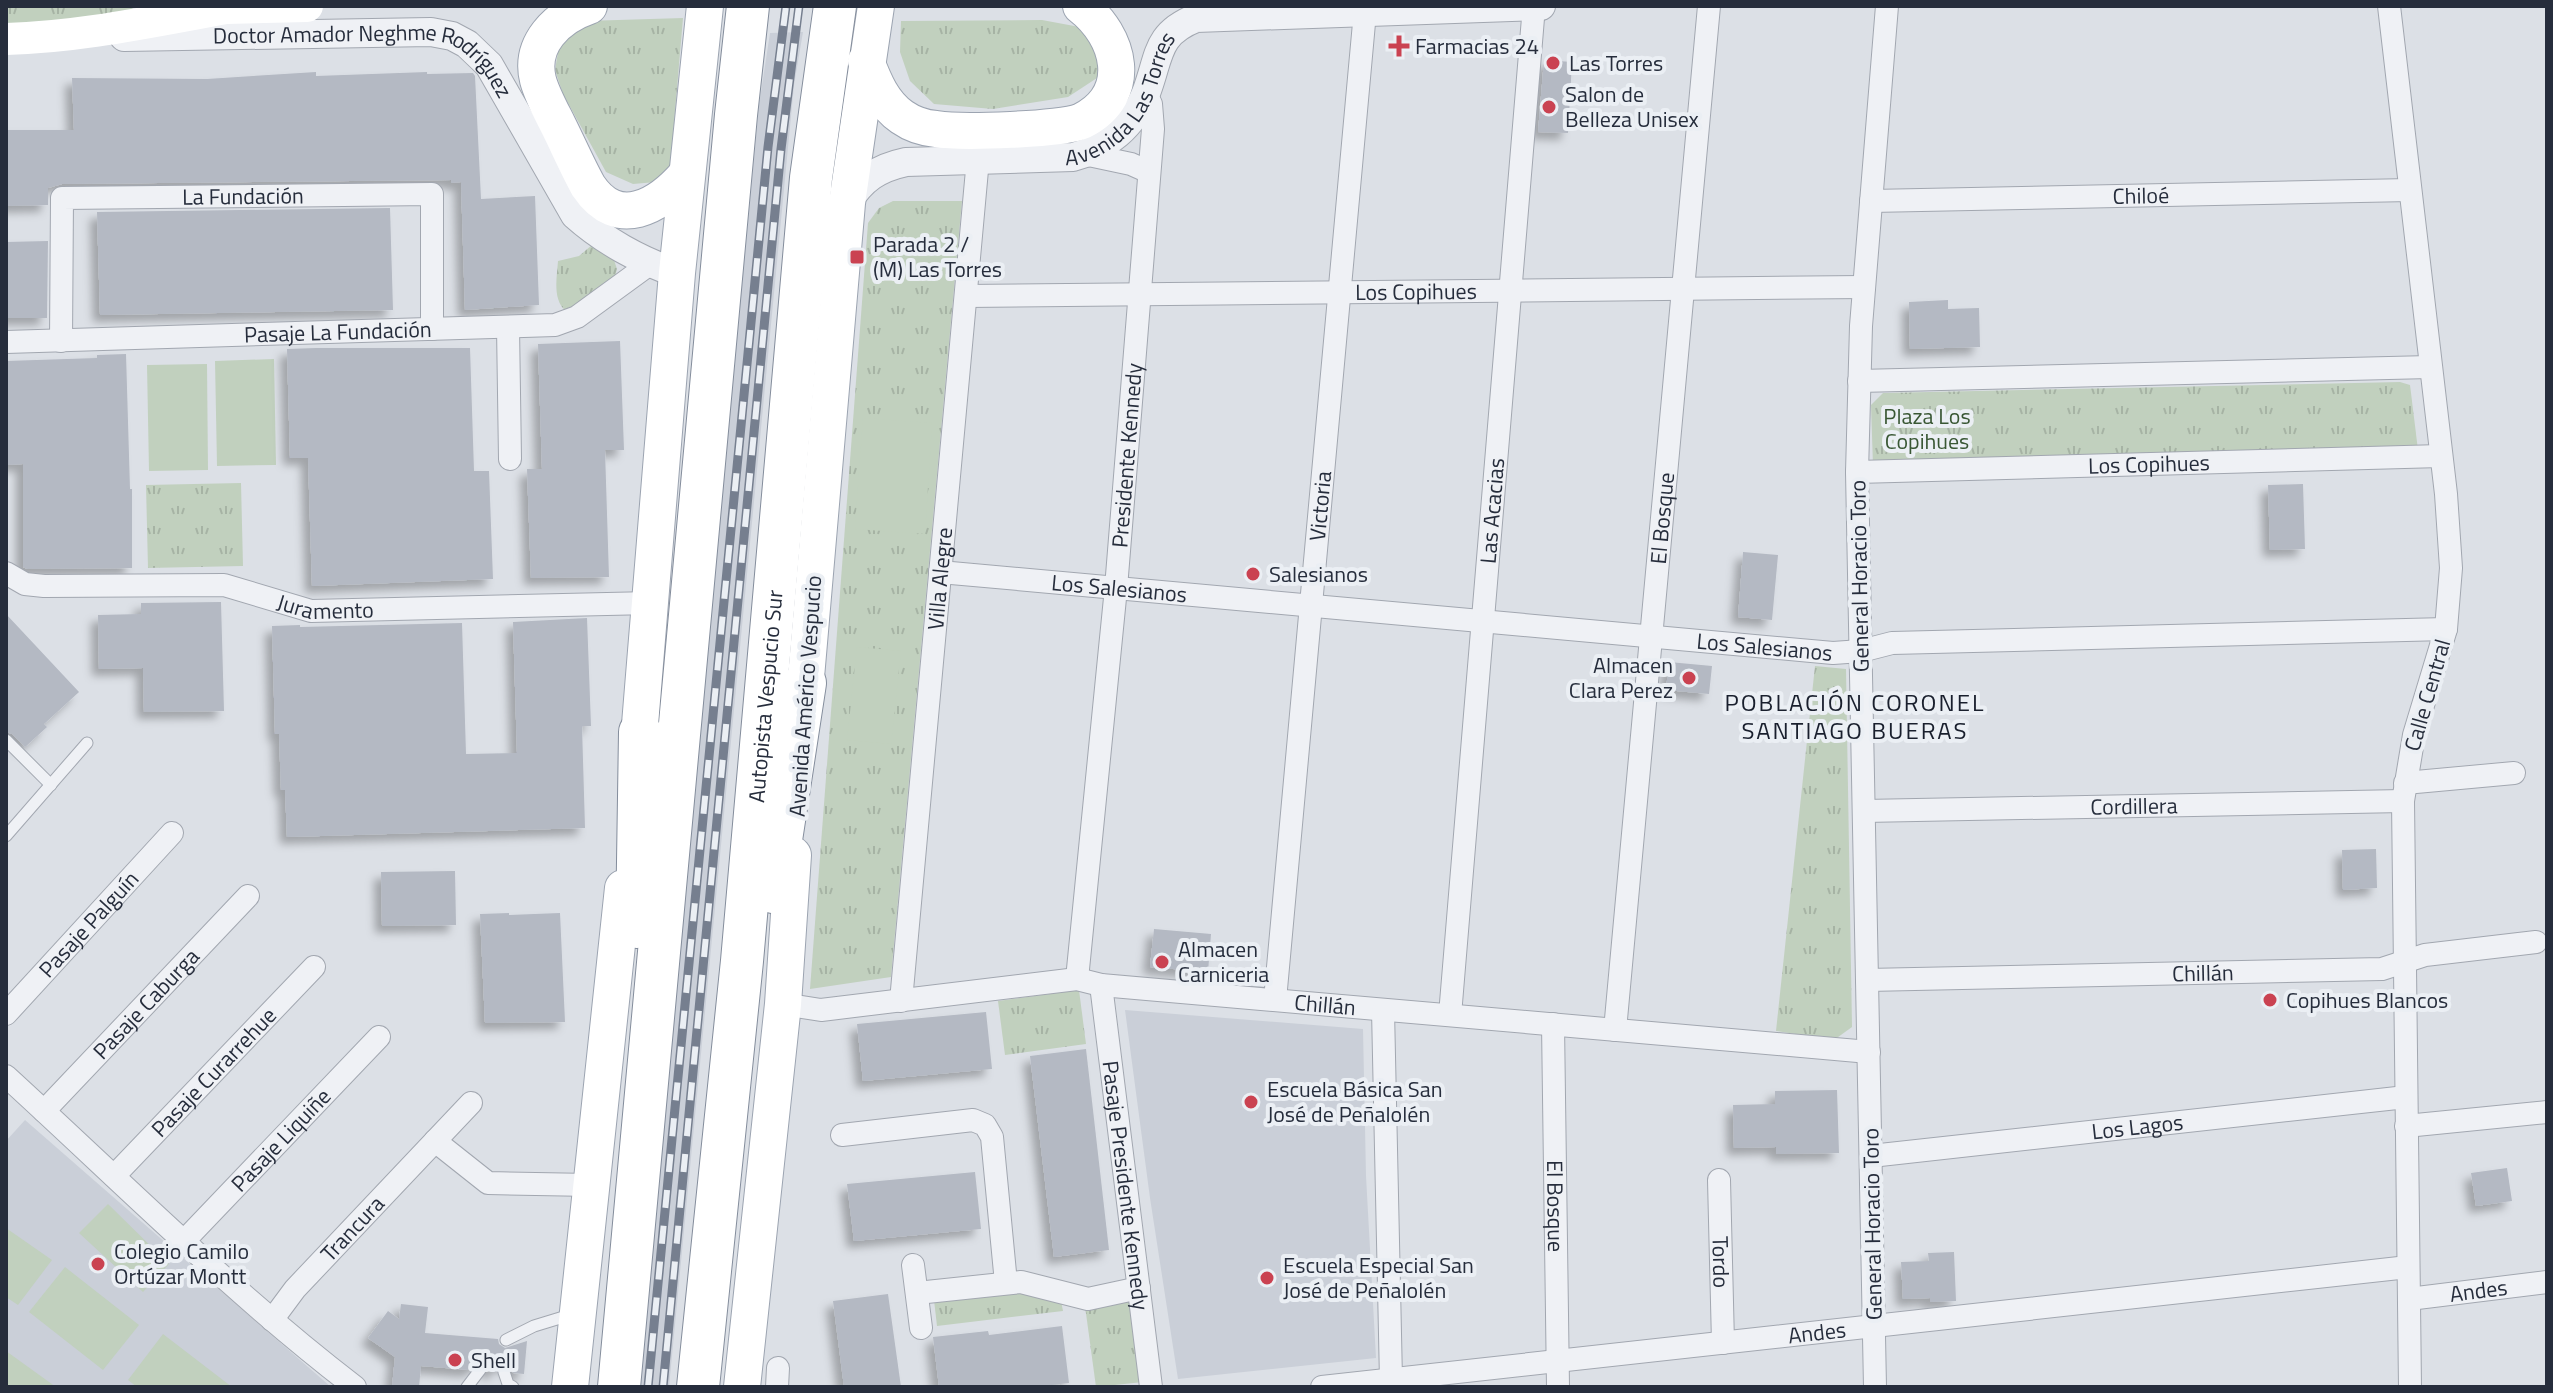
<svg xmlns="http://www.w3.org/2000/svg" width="2553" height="1393" viewBox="0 0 2553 1393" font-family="'Titillium Web',sans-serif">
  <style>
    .built { fill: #cacfd8 }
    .grass { fill: url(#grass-tufts) }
    .pitch { fill: #c1d0be }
    .building { fill: #b4b9c3; filter: url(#shadow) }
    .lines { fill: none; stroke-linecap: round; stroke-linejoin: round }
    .service-casing { stroke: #a2a7b0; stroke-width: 13 }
    .minor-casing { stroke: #a2a7b0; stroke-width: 24 }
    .tertiary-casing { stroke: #a2a7b0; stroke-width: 30 }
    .primary-casing { stroke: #9ca4b1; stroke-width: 38 }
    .motorway-casing { stroke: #848d9c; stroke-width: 44 }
    .service { stroke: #eff1f5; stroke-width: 11 }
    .minor { stroke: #eff1f5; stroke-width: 22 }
    .tertiary { stroke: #eff1f5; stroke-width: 28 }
    .secondary { stroke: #fff; stroke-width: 32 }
    .primary { stroke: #fff; stroke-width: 36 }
    .motorway { stroke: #fff; stroke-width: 42 }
    .rail-casing { stroke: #767f8f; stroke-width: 9 }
    .rail { stroke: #ebeff4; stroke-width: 6; stroke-dasharray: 18; stroke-linecap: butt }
    .poi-dot { fill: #ca4251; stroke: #ebeff4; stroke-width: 3 }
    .labels { text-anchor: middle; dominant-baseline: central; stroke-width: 8; stroke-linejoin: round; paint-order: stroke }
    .poi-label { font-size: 22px; fill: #262d3c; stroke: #ebeff4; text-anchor: start }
    .street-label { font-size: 22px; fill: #262d3c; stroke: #ebeff4 }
    .park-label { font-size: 22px; fill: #395734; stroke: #ebeff4 }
    .neighbourhood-label { font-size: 24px; letter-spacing: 2px; fill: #191f2d; stroke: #ebeff4 }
  </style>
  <defs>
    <pattern id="grass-tufts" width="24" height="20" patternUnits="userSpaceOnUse" patternTransform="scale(2)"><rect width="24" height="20" fill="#c1d0be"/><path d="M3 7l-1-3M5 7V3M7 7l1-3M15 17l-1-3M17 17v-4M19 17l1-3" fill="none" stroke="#a6b3a4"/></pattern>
    <filter id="shadow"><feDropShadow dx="-7" dy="7" stdDeviation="4" flood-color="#0004"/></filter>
  </defs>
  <rect width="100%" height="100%" fill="#dce0e6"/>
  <g class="built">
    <path d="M803,32L794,85L669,1387H638L759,105L770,33Z"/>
    <path d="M1125,1010L1363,1029L1366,1176L1376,1358L1178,1379L1150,1198Z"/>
    <path d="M25,1120L331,1387H6V1141Z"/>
  </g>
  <g class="grass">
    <path d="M6,6H132L134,16L6,29Z"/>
    <path d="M683,18L670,170L656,182L633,184L606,172L563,94L555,70L560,40L585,21Z"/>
    <path d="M1042,20L1085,28L1100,48L1097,78L1068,97L993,109L934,104L910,81L900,52L901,21Z"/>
    <path d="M893,201H962L891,977L810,989L868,223L879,208Z"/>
    <path d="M592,245L614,260L617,269L614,281L566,311C552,300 557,277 558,261L579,256Z"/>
    <path d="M2400,382L2410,385L2418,450L1873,466L1871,405L1883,393Z"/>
    <path d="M241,483L243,566L148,568L146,485Z"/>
    <path d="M1815,666L1846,669L1852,1027L1834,1040L1776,1031Z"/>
    <path d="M1079,990L1086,1044L1005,1055L998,1001Z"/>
    <path d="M1021,1290L1061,1301L1063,1311L937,1326L934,1300Z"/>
    <path d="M1132,1300L1143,1382L1096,1387L1085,1306Z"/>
  </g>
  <g class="pitch">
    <path d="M274,359L276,465L217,466L215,361Z"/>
    <path d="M207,364L208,470L149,471L147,365Z"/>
    <path d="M863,418L932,423L925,534L855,529Z"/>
    <path d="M857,647L901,651L891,744L847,740Z"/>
    <path d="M108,1204L169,1264L143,1292L79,1233Z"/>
    <path d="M6,1228L52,1260L18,1305L6,1297Z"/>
    <path d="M65,1267L139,1325L103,1370L29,1312Z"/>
    <path d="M163,1334L232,1387H137L128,1380Z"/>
    <path d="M6,1351L56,1387H6Z"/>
  </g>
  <g class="building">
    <path d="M1544,60L1572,62L1568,133L1538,132Z"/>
    <path d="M316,72V76L427,72V74L473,73L475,76L481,199L535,196L539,305L465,310L461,182L451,183V180L62,184L48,188V205L6,206V130H74L72,78L207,79Z"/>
    <path d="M390,208L393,310L100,315L97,212Z"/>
    <path d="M48,241L47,318H6V242Z"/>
    <path d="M1948,300V309L1979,308L1980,347L1910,349L1909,302Z"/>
    <path d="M620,341L624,450H605L609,577L531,578L527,469H542L538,344Z"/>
    <path d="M316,348H470L474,471H489L493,579L312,586L308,458H290L287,349Z"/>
    <path d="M126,354L130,489H132V568L27,569L23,567V464L6,465V361L97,358V355Z"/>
    <path d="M2303,484L2305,549L2270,550L2268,485Z"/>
    <path d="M1743,552L1778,555L1772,620L1738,617Z"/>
    <path d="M221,602L224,711L144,712L143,668L99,669L98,615L141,614V603Z"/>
    <path d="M6,614L79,692L44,724L47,727L25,747L12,734L6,732Z"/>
    <path d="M587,618L591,726H582L585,828L287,837L285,790H281L279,734H275L272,626L300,625V627L462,623L466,754L517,753L513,622Z"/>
    <path d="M1669,662L1712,666L1709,694L1666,690Z"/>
    <path d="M2376,849L2377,888L2343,890L2342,850Z"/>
    <path d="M455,871L456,925L382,926L381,872Z"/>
    <path d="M509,913V915L560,913L565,1022L485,1023L480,914Z"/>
    <path d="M1154,929L1211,934L1208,972L1150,967Z"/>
    <path d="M986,1012L992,1069L863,1081L857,1024Z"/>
    <path d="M1086,1049L1109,1250L1054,1257L1030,1056Z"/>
    <path d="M1837,1090L1839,1153L1776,1154V1147L1734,1148L1733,1105L1775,1104V1091Z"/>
    <path d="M2507,1168L2512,1201L2476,1206L2471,1173Z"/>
    <path d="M975,1172L981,1229L854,1241L847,1184Z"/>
    <path d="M1954,1252L1956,1301L1930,1302V1298L1903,1299L1901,1262L1929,1261L1928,1253Z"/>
    <path d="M888,1294L901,1387H844L833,1301Z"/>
    <path d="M401,1304L428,1307L425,1333L498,1339L499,1344L505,1348L527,1341L524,1374L513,1373L510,1366L505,1364L498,1366L496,1372L488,1371L486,1364L480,1362L470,1370L421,1366L419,1387H392L395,1357L368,1338L388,1311L399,1319Z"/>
    <path d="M1062,1326L1069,1383L1034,1387H939L933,1337L988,1331L989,1335Z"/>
  </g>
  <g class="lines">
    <defs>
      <g id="service">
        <path d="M6,740L51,785"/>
        <path d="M6,836L87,743"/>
        <path d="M506,1340L534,1326L570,1315"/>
        <path d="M504,1372L508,1384L513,1387"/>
        <path d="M467,1387L480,1370"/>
      </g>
      <g id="minor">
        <path d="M2389,6L2446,494L2451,568L2446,629L2414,735L2403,801L2410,1387"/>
        <path d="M1084,154L1131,164L1149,172"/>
        <path id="s1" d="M1871,201L2410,190"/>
        <path id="s2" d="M966,296L1864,287"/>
        <path d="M508,327L510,459"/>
        <path id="s3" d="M61,341L62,198L432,194V329"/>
        <path id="s4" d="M6,342L555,325L577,317L651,263"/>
        <path d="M1859,381L2430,367"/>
        <path id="s5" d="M1857,472L2441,456"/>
        <path id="s6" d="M940,572L1833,653L1861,651L1892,643L2446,629"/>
        <path id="s7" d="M6,573L25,584L44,586L224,585L311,611L651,603"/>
        <path d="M2405,783L2514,773"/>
        <path id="s8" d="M1864,811L2403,801"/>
        <path id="s9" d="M1077,979L1116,588L1153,129L1151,104L1146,94"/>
        <path id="s10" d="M1867,980L2382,969L2425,955L2536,942"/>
        <path id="s11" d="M1101,985L1151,1387"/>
        <path id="s12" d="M1275,1000L1365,12"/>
        <path id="s13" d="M901,1001L978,159"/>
        <path id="s14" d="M783,1004L821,1010L1077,979L1101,985L1869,1052"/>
        <path d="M1383,1010L1391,1380"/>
        <path id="s15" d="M6,1014L172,833"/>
        <path id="s16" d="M1450,1015L1534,6"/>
        <path id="s17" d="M1553,1024L1558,1387"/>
        <path id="s18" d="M1615,1030L1709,6"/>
        <path d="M6,1076C121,1181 231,1292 355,1387"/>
        <path id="s19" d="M44,1111L248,896"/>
        <path d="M2406,1126L2547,1112"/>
        <path d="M842,1135L973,1120L985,1125L992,1137L1006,1283"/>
        <path d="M435,1141L488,1183L591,1185"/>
        <path id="s20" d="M1871,1156L2406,1097"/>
        <path id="s21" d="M114,1176L314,967"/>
        <path id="s22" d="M1719,1180L1723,1343"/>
        <path id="s23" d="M184,1241L379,1037"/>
        <path d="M913,1265L921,1328"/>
        <path d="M917,1293L1021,1282L1088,1299L1139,1288"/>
        <path id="s24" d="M2409,1299L2547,1282"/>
        <path id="s25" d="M272,1320L295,1289L471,1103"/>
        <path d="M777,1387L778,1368"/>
        <path id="s26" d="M1322,1387L2408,1267"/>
        <path d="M1875,1387L1857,472L1861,326L1887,6"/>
      </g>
      <g id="tertiary">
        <path id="s27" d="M124,37L431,32L452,36L467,44L489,65L575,215C603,240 640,261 677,273"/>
        <path id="s28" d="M847,203C862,179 878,168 906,162L1073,157C1106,149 1134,125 1146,93C1160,57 1155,34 1196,18L1541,6"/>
      </g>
      <g id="primary">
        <path d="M589,6C557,17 529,44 538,80C542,95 551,111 558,125C568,145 577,166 588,186C618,231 659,206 686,175"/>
        <path d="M866,61C874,82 883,104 902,117C912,124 924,128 936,129C960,133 1063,130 1082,121C1135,94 1120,36 1081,6"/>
        <path d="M803,712L847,203L876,6"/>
        <path d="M637,761L677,273L705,6"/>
        <path d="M570,1387L623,888"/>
        <path d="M742,1387L783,1004L793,855"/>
      </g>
      <g id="motorway">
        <path d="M773,892L805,683"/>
        <path d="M637,927L640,732"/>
        <path d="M619,1387L736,115L748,6"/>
        <path id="s29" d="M698,1387L742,961L811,178L835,6"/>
      </g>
    </defs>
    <use href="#service" class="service-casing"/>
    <use href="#minor" class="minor-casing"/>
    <use href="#tertiary" class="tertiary-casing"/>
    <use href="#primary" class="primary-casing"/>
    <use href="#motorway" class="motorway-casing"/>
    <use href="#service" class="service"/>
    <use href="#minor" class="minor"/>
    <use href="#tertiary" class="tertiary"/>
    <g class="secondary">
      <path d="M209,6L226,8L307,6"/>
      <path d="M6,39C81,37 153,21 226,8"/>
    </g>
    <use href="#primary" class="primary"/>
    <use href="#motorway" class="motorway"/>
    <defs>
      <g id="rail">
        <path d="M648,1387L768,147L786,6"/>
        <path d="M663,1387L781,149L799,6"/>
      </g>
    </defs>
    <use href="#rail" class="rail-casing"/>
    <use href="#rail" class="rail"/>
  </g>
  <g class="poi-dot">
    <path d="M1395 34h8v8h8v8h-8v8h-8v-8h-8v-8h8z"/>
    <circle cx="1553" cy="63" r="8"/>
    <circle cx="1549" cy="107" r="8"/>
    <rect x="849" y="249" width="16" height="16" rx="4"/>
    <circle cx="1253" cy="574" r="8"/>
    <circle cx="1689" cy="678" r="8"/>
    <circle cx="1162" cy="962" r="8"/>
    <circle cx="2270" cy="1000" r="8"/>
    <circle cx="1251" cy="1102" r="8"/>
    <circle cx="98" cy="1264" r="8"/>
    <circle cx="1267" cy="1278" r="8"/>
    <circle cx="455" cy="1360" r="8"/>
  </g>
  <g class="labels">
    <g class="poi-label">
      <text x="1415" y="46">Farmacias 24</text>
      <text x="1569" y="63">Las Torres</text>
      <text x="1565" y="94">Salon de<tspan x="1565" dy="25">Belleza Unisex</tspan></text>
      <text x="873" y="244">Parada 2 /<tspan x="873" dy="25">(M) Las Torres</tspan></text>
      <text x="1269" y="574">Salesianos</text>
      <text x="1673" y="665" text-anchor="end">Almacen<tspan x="1673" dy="25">Clara Perez</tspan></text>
      <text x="1178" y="949">Almacen<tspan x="1178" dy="25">Carniceria</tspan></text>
      <text x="2286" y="1000">Copihues Blancos</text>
      <text x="1267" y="1089">Escuela Básica San<tspan x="1267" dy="25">José de Peñalolén</tspan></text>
      <text x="114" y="1251">Colegio Camilo<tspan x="114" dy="25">Ortúzar Montt</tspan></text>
      <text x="1283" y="1265">Escuela Especial San<tspan x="1283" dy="25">José de Peñalolén</tspan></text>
      <text x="471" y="1360">Shell</text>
    </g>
    <g class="street-label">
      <text stroke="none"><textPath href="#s27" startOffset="250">Doctor Amador Neghme Rodríguez</textPath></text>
      <text stroke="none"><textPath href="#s28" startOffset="320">Avenida Las Torres</textPath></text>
      <text stroke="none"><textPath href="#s1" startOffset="270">Chiloé</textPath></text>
      <text stroke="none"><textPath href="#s3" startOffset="324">La Fundación</textPath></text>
      <text stroke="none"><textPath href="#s2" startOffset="450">Los Copihues</textPath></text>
      <text stroke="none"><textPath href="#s4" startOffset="332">Pasaje La Fundación</textPath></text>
      <text stroke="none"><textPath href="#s9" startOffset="526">Presidente Kennedy</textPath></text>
      <text stroke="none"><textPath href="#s5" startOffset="292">Los Copihues</textPath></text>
      <text stroke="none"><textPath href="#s12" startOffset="496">Victoria</textPath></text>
      <text stroke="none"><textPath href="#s16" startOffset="506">Las Acacias</textPath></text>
      <text stroke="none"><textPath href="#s18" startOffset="514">El Bosque</textPath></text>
      <text transform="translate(1859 576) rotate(-91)">General Horacio Toro</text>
      <text stroke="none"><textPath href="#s13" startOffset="424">Villa Alegre</textPath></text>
      <text stroke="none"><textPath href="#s6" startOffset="180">Los Salesianos</textPath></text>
      <text stroke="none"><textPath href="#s7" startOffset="326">Juramento</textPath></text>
      <text stroke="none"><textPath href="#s6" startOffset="828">Los Salesianos</textPath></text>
      <text transform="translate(2427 695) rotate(-74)">Calle Central</text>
      <text stroke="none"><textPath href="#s29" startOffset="694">Autopista Vespucio Sur</textPath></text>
      <text transform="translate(805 696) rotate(-86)">Avenida Américo Vespucio</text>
      <text stroke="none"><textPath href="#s8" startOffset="270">Cordillera</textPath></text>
      <text stroke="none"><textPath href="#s15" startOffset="122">Pasaje Palguín</textPath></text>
      <text stroke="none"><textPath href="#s10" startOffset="336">Chillán</textPath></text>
      <text stroke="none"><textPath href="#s19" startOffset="148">Pasaje Caburga</textPath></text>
      <text stroke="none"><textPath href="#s14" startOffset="546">Chillán</textPath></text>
      <text stroke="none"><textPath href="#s21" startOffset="144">Pasaje Curarrehue</textPath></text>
      <text stroke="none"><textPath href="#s20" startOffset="268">Los Lagos</textPath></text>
      <text stroke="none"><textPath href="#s23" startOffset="140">Pasaje Liquiñe</textPath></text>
      <text stroke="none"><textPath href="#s11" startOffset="202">Pasaje Presidente Kennedy</textPath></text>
      <text stroke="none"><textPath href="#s17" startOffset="182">El Bosque</textPath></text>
      <text transform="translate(1872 1224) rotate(-91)">General Horacio Toro</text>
      <text stroke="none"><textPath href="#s25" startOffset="122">Trancura</textPath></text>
      <text stroke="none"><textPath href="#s22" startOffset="82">Tordo</textPath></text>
      <text stroke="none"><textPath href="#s24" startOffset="70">Andes</textPath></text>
      <text stroke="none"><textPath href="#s26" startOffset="498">Andes</textPath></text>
    </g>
    <g class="park-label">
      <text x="1927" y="416">Plaza Los<tspan x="1927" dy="25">Copihues</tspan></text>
    </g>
    <g class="neighbourhood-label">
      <text x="1855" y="702">POBLACIÓN CORONEL<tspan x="1855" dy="28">SANTIAGO BUERAS</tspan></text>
    </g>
  </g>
  <rect width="2553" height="1393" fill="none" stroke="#262d3c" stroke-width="16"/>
</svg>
